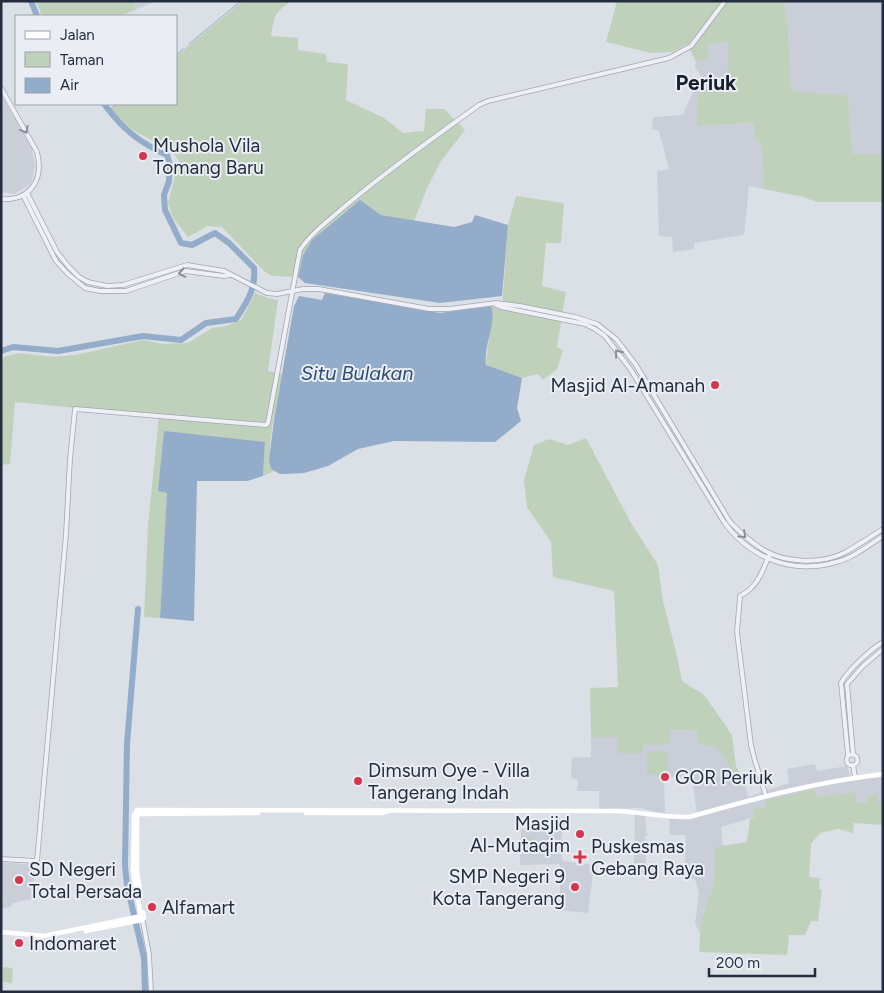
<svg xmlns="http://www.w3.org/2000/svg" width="884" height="993" viewBox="0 0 884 993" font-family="Figtree,sans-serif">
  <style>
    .built { fill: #c9ced8 }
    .green { fill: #c0d1bb }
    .water { fill: #93acc9 }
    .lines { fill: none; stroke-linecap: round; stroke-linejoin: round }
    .stream { stroke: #93acc9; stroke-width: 1 }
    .river { stroke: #93acc9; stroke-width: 6 }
    .tertiary-casing { stroke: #a0a6b0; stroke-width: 5.5 }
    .tertiary { stroke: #eef0f5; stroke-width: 4 }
    .secondary { stroke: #fff; stroke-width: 4.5 }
    .oneway { stroke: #898e99 }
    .poi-dot { fill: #d5364c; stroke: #eaeef4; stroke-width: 2 }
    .labels { text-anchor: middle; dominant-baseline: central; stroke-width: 4; stroke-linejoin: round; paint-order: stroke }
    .poi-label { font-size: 19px; fill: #242d3d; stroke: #eaeef4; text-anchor: start }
    .water-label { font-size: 20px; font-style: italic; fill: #2d4b73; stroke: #eaeef4 }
    .quarter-label { font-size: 21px; font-weight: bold; fill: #171e2d; stroke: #eaeef4 }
  </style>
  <rect width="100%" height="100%" fill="#dbdfe6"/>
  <g class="built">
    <path d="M134,1H156L135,10Z"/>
    <path d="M784,1H883V154H851L848,95L791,92L788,28Z"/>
    <path d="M730,42L727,84L709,85L697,126L753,123L756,140L762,145L764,189L749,186L744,235L694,243V249L673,252L672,237L659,236L657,171L669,169L659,131L652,129L653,117L683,115L693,92L704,81L695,67L696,62L708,58L706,45Z"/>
    <path d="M1,95L32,149L35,166L31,184L14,194L1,192Z"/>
    <path d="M669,730L698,731L715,746L728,764L736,788L745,785L748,797L789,783L787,769L815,764L817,771L847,766L852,781L883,777V825H881L882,802L856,803L837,796L836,793L817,797L815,789L765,808L755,817L721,827L723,846L715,847L714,884L701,920L700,934L695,923L699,893L695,879L684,877L686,835H670L669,817H686L697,814L692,777H671L664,781L665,814L640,808L599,809V791H577L578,780L571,778L572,758L591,757V737H617L618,753H643L644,745Z"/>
    <path d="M635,812L645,813L646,831L648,835L645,836L646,864L653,865V875L634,873Z"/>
    <path d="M547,827H563L560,850L563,861L594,865L588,913L560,910V864L520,865L521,829Z"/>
    <path d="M1,862L35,865L32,899L12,903L11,907L1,909L3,896L1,895Z"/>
  </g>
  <g class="green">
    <path d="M36,1H134L135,10L120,16H42Z"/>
    <path d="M243,1H292C275,11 274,17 271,36L298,38V50L326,54L327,62L348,64L346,100L384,118L403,133L424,131L426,109H444L465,130L441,161L428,186L414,221L381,215L303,255L298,277L272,276L264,271L222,227L208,226L188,237L173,218L168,203L179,160L171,151L133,130L110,110L118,104H176V56Z"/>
    <path d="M617,1H784L788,28L791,91L848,95L852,154H883L882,202H817L803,197L764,189L762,146L756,140L753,123L697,126L698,95L709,85L727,84L729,42L707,45L708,58L696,62L687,44L673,52L651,53L606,42Z"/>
    <path d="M516,196L564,203L561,243H546L542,286L566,292L557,347L563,350L557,369L543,380L538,374L522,378L488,367L486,362L492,313L491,306L502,309L508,225Z"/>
    <path d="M255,293L268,298L278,300L268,371L283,374C278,401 266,443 271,469L274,471L263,476L265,443L167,493L160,618L144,617L148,525L159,416L15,402L10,464L1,465V363L4,357L18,353L54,357L75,355L143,340L164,344L188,343L212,328L226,326L241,320Z"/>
    <path d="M586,438L631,523L658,565L663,601L676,652L682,681L704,695L726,726L732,736L736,766L745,785L736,788L728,764L715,746L698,744V731L670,730V744L644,745L643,753H617V737H591L590,688L618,687L614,591L553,577L551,542L527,507L524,480L534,445L549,439L568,445Z"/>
    <path d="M658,750L668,753V773L658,776L647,773V754Z"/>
    <path d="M815,789L817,797L836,793L837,796L855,792L856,803L868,802V795H877L878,802H882L881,825L854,823L853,833L838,829L820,833L811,844L809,877L820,878L819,889L822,890L818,921H811L805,935H789L787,955L699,952L701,920L714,884L715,847L747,842L750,819L755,817L753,809L765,808V801Z"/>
    <rect x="528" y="837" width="6" height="17"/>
    <path d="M3,967L13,968L12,983L3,982Z"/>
  </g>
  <g class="water">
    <path d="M360,200L381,215L454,227L472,222L475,215L508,225L502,296L440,303L305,283L298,277L303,255L312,240Z"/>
    <path d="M325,293L440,313L491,306C497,322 483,347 486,365L522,378L517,408L521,421L495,442L394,441L358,449L328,466L304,473L286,474H280L271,469L269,460L274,420L294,306L299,296L322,300Z"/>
    <path d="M164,431L265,442L263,476L247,481H197L194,621L160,618L167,493L158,491Z"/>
  </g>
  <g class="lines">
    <g class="stream">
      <path d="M189,44L241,1"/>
      <path d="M176,55L183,49"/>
      <path d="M109,110L117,104"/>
    </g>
    <g class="river">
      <path d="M31,1L37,16"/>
      <path d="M1,351L13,347L58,351L143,336L181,340L206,323L236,319C247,301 256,290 254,268L229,243L215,233L192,245L181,243L165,210L164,195L169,181L170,165L167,155C138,142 123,129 104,104"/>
      <path d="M138,609L127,744L125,866L127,885L144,958L145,992"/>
    </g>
    <defs>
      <g id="tertiary">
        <path d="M1,88L37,152C44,179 31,201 1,199"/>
        <path d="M27,193L57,252L68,266L79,277L88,282L107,286L123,285L187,265L224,271L267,293L277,294L303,289H319L429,309H449L496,303L520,306L575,317L597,324L616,339L636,365L730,522C739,531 748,540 759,547C781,563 819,565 844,553C857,546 870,537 883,529"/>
        <path d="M23,195L56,261L68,274L85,288L100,291H126L185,271L224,276L230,275"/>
        <path d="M496,305L501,307L585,324L595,329L605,336L631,370L724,522C750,558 792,575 836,562C853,558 869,545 883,536"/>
        <path d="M853,754L847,684L863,666L883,649"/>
        <circle cx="852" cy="760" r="5.5"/>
        <path d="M848,755L841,683C847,671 871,649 883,642"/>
        <path d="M853,765L855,777"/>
        <path d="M766,796L755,761L751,745L737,632L740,596C758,587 763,570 770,553"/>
        <path d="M1,859L37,861L66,534L70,459L75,409L266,425L268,423L300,250C311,233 329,220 344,207C387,171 433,138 479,105L488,101L669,58L691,46L725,1"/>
        <path d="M142,917L149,954L151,992"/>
      </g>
    </defs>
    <use href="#tertiary" class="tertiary-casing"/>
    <use href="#tertiary" class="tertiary"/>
    <g class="secondary">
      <path d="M306,813H382L388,811"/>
      <path d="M141,897L137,871V817L139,814L258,813"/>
      <path d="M86,931L142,920L144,918L143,912"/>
      <path d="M1,932L44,936L141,916L133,872L134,815L137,810L616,811C641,812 665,818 689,817C753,799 816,782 883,774"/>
    </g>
  </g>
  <defs><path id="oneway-chevron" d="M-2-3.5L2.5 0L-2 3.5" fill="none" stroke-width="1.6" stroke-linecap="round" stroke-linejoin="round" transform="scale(1.25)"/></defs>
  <g class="oneway">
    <use href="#oneway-chevron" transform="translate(25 130) rotate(61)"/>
    <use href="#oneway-chevron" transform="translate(182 273) rotate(170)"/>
    <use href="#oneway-chevron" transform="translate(618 353) rotate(-128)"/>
    <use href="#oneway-chevron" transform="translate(743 535) rotate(42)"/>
  </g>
  <g class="poi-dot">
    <circle cx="143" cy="156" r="5"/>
    <circle cx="715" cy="385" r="5"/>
    <circle cx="665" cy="777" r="5"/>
    <circle cx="358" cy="781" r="5"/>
    <circle cx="580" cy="834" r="5"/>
    <path d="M577.5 849.5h5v5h5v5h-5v5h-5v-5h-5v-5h5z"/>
    <circle cx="19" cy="880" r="5"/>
    <circle cx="575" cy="887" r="5"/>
    <circle cx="152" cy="907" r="5"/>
    <circle cx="19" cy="943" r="5"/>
  </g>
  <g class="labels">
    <g class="poi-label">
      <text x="153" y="145">Mushola Vila<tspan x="153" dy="22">Tomang Baru</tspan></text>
      <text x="705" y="385" text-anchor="end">Masjid Al-Amanah</text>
      <text x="368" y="770">Dimsum Oye - Villa<tspan x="368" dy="22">Tangerang Indah</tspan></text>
      <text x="675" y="777">GOR Periuk</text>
      <text x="570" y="823" text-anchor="end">Masjid<tspan x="570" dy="22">Al-Mutaqim</tspan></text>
      <text x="591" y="846">Puskesmas<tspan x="591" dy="22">Gebang Raya</tspan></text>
      <text x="29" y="869">SD Negeri<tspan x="29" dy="22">Total Persada</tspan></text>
      <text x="565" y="876" text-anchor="end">SMP Negeri 9<tspan x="565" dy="22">Kota Tangerang</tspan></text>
      <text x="162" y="907">Alfamart</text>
      <text x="29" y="943">Indomaret</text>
    </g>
    <g class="water-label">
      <text x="357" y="373">Situ Bulakan</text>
    </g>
    <g class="quarter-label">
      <text x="706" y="82">Periuk</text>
    </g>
  </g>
  <rect width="884" height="993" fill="none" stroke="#242d3d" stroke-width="5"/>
  <rect x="15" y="15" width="162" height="90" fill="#eaeef4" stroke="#9ba1ab"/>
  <rect x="25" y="31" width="25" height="8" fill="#ffffff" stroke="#9ba1ab"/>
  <text x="60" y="40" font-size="15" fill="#242d3d">Jalan</text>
  <rect x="25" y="52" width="25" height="15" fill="#c0d1bb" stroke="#9ba1ab"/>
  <text x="60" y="65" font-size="15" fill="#242d3d">Taman</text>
  <rect x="25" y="78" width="25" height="15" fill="#93acc9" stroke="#9ba1ab"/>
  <text x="60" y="90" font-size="15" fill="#242d3d">Air</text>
  <path d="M709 968v8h106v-8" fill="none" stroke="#242d3d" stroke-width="2.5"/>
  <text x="716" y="968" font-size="15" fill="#242d3d" stroke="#eaeef4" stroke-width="4" paint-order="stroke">200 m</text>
</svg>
